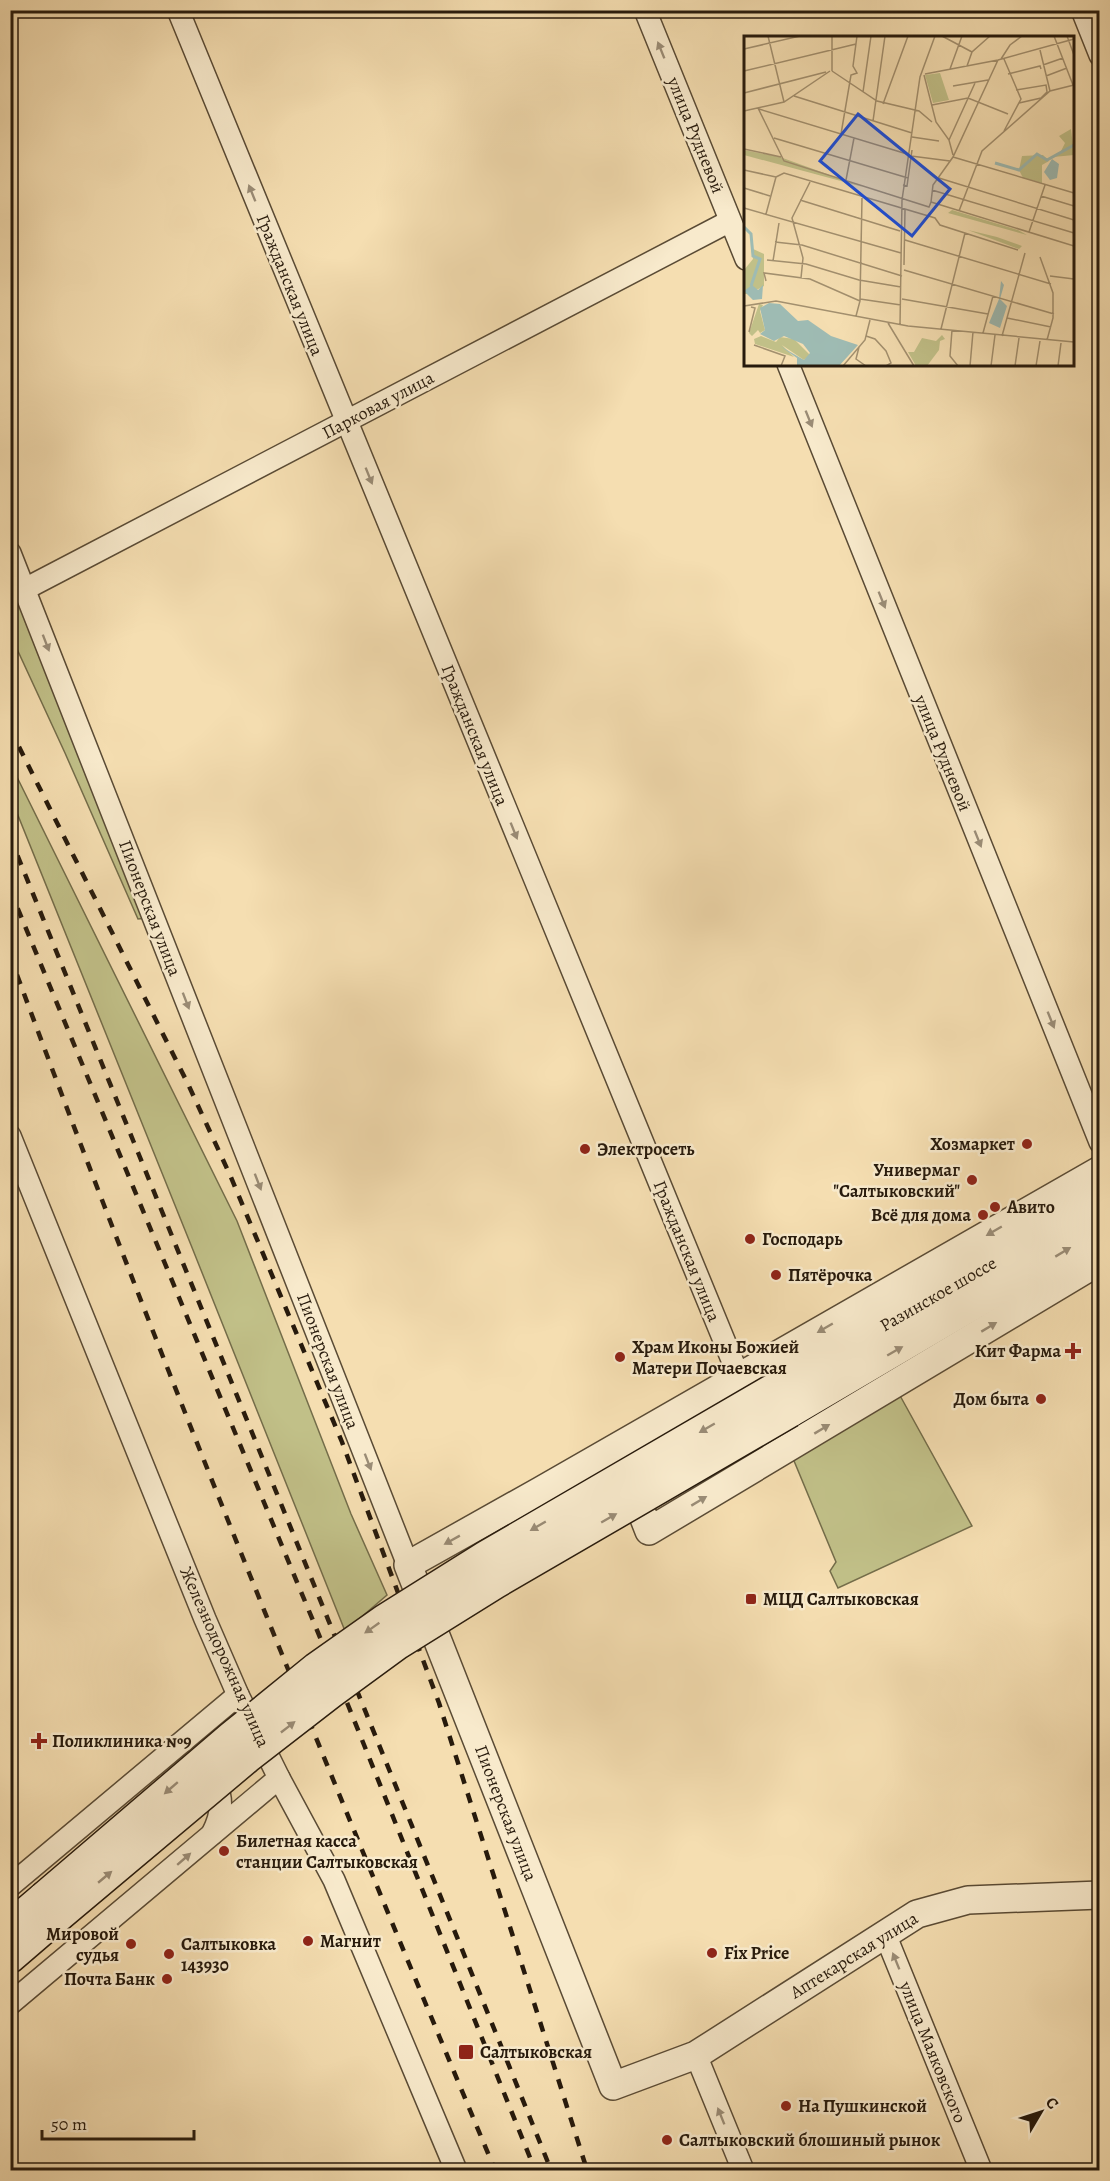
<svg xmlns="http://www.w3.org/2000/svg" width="1110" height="2181" viewBox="0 0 1110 2181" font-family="Alegreya,serif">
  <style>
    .green { fill: #c1c088; stroke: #746d4a; stroke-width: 1.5 }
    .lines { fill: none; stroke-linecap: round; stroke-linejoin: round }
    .minor-casing { stroke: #5a4b35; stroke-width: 24 }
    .tertiary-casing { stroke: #5a4b35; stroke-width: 30 }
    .secondary-casing { stroke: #271a0c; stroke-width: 33 }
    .minor { stroke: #f8eacc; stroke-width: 21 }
    .tertiary { stroke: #f8eacc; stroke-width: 27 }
    .secondary { stroke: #f8eacc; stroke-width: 30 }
    .rail { stroke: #271a0c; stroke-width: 4.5; stroke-dasharray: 10 10; stroke-linecap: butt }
    .secondary-bridge-casing { stroke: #271a0c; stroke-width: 33; stroke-linecap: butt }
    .secondary-bridge { stroke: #f8eacc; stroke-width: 30 }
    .oneway { fill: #9a8c76 }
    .poi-dot { fill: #8f2418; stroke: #f8eacc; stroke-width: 2 }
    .labels { text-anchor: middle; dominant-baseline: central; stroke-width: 5; stroke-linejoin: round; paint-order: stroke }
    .street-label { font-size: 18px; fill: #271a0c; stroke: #f8eacc }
    .poi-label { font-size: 18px; font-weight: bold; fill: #271a0c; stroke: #f8eacc; text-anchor: start }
    .inset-river { fill: none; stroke: #9ebbb3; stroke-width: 3 }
    .inset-road { fill: none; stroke: #a3906f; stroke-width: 1.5 }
    .view { fill: #1d4ed8; fill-opacity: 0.15; stroke: #1d4ed8; stroke-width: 3 }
    .inset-edge { fill: none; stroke: #271a0c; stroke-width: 3 }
  </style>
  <rect width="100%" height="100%" fill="#f5deb1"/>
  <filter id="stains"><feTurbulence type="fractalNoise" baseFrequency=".00333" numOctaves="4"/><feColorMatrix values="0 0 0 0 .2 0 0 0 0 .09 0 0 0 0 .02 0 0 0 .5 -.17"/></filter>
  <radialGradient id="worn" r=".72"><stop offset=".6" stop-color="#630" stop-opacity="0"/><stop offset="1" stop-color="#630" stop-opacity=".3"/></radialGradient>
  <g class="green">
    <path d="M10,581L147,918L138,919L65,753L11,636Z"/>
    <path d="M10,763L237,1221L351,1514L387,1595L345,1631L191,1245L11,798Z"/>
    <path d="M898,1392L972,1526L838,1588L830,1571L836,1562L792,1456Z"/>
  </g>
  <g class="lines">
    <defs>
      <g id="minor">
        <path d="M178,10L744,1389"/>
        <path d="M645,10L746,259"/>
        <path d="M1082,10L1100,55"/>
        <path d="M788,364L1100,1142"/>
        <path d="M10,553L408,1565"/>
        <path d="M25,589L730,221"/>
        <path d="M10,1136L205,1619L238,1695L279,1778L334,1880L456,2170"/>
        <path d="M211,1774C224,1795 223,1813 212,1834"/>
        <path d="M10,1886L238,1695"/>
        <path d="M885,1934L981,2170"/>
        <path d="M10,2004L279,1778"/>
        <path d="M696,2055L743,2170"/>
      </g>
      <g id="tertiary">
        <path d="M1100,1170L540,1491L408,1565L613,2086L696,2055L917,1914L968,1900L1100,1895"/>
        <path d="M629,1480L649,1531L1100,1261"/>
      </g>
      <g id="secondary">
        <path d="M775,1388L1100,1199"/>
        <path d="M790,1412L1100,1230"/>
        <path d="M10,1926L44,1897"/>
        <path d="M10,1958L60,1915"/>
      </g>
    </defs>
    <use href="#minor" class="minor-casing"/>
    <use href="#tertiary" class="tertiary-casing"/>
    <use href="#secondary" class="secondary-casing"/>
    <use href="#minor" class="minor"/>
    <use href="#tertiary" class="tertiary"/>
    <use href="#secondary" class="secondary"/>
    <g class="rail">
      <path d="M10,729L188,1084L230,1175L342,1442L439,1703L587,2170"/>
      <path d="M10,837C190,1282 372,1725 551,2170"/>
      <path d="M10,890L348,1705L535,2170"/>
      <path d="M10,956C161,1365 327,1768 495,2170"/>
    </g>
    <defs>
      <g id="secondary-bridge">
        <path d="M44,1897L231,1737L316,1668L384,1620L486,1556L775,1388"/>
        <path d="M60,1915L247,1758L331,1693L398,1644L496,1583L790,1412"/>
      </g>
    </defs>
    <use href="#secondary-bridge" class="secondary-bridge-casing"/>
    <use href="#secondary-bridge" class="secondary-bridge"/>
  </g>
  <defs><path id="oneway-solid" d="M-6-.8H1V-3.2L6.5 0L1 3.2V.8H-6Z" transform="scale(1.5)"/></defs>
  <g class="oneway">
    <use href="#oneway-solid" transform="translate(661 50) rotate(-112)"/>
    <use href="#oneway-solid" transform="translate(252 193) rotate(-112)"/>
    <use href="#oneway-solid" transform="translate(809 419) rotate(68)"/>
    <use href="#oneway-solid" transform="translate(369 476) rotate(68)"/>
    <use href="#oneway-solid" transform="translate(882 600) rotate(68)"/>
    <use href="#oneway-solid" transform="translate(46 643) rotate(69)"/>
    <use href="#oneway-solid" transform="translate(514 831) rotate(68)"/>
    <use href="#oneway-solid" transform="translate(978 839) rotate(68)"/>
    <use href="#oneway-solid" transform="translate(186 1001) rotate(69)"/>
    <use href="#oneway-solid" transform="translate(1051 1020) rotate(68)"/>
    <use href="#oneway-solid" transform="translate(258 1182) rotate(69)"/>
    <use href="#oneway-solid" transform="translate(994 1231) rotate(150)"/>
    <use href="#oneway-solid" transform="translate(1063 1252) rotate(-31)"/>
    <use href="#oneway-solid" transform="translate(989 1327) rotate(-31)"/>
    <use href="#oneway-solid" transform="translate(825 1328) rotate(150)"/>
    <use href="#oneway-solid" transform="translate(895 1351) rotate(-30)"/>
    <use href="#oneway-solid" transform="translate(707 1428) rotate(150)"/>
    <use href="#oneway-solid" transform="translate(822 1429) rotate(-31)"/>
    <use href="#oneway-solid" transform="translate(368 1462) rotate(69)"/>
    <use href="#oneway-solid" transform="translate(699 1501) rotate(-31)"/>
    <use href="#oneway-solid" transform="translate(609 1518) rotate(-30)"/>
    <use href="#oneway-solid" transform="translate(538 1526) rotate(150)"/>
    <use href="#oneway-solid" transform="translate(452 1540) rotate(151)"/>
    <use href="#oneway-solid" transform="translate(372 1628) rotate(145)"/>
    <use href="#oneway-solid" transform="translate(288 1727) rotate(-38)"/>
    <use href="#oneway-solid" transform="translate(171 1788) rotate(139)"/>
    <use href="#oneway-solid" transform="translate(184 1859) rotate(-41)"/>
    <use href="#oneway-solid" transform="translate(105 1877) rotate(-40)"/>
    <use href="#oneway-solid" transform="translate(896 1961) rotate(-112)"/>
    <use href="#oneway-solid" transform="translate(721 2116) rotate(-112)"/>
  </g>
  <g class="poi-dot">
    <circle cx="1027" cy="1144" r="6"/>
    <circle cx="585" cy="1149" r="6"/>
    <circle cx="972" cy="1180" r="6"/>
    <circle cx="995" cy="1207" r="6"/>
    <circle cx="983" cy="1215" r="6"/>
    <circle cx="750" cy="1239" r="6"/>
    <circle cx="776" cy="1275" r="6"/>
    <path d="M1070 1342h6v6h6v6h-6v6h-6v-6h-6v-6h6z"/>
    <circle cx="620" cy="1357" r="6"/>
    <circle cx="1041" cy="1399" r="6"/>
    <rect x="745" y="1593" width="12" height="12" rx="3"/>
    <path d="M36 1732h6v6h6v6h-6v6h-6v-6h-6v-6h6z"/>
    <circle cx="224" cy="1851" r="6"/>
    <circle cx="308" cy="1941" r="6"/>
    <circle cx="131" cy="1944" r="6"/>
    <circle cx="712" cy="1953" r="6"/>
    <circle cx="169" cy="1954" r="6"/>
    <circle cx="167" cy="1979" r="6"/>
    <rect x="458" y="2044" width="16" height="16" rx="3"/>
    <circle cx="786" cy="2106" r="6"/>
    <circle cx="667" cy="2140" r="6"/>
  </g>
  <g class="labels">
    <g class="street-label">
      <text transform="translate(696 135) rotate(68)">улица Рудневой</text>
      <text transform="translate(290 285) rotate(68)">Гражданская улица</text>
      <text transform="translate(378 405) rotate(-28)">Парковая улица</text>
      <text transform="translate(475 735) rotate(68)">Гражданская улица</text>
      <text transform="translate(943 753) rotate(68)">улица Рудневой</text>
      <text transform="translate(150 908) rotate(69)">Пионерская улица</text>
      <text transform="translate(687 1251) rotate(68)">Гражданская улица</text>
      <text transform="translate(938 1294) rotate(-30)">Разинское шоссе</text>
      <text transform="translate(328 1361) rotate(69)">Пионерская улица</text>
      <text transform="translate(225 1657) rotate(66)">Железнодорожная улица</text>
      <text transform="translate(506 1813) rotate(69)">Пионерская улица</text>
      <text transform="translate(854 1955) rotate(-32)">Аптекарская улица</text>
      <text transform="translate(933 2052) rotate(68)">улица Маяковского</text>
    </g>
    <g class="poi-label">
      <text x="1015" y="1144" text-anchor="end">Хозмаркет</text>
      <text x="597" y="1149">Электросеть</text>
      <text x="960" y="1170" text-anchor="end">Универмаг<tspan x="960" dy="21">"Салтыковский"</tspan></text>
      <text x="1007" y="1207">Авито</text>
      <text x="971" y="1215" text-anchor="end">Всё для дома</text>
      <text x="762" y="1239">Господарь</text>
      <text x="788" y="1275">Пятёрочка</text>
      <text x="632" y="1347">Храм Иконы Божией<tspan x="632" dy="21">Матери Почаевская</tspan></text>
      <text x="1061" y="1351" text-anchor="end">Кит Фарма</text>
      <text x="1029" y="1399" text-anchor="end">Дом быта</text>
      <text x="763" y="1599">МЦД Салтыковская</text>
      <text x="52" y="1741">Поликлиника №9</text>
      <text x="236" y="1841">Билетная касса<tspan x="236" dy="21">станции Салтыковская</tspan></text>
      <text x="119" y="1934" text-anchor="end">Мировой<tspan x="119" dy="21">судья</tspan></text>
      <text x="320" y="1941">Магнит</text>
      <text x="181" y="1944">Салтыковка<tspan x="181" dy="21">143930</tspan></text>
      <text x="724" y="1953">Fix Price</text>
      <text x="155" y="1979" text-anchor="end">Почта Банк</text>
      <text x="480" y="2052">Салтыковская</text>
      <text x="798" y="2106">На Пушкинской</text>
      <text x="679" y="2140">Салтыковский блошиный рынок</text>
    </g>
  </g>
  <g transform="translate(744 36)">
    <rect width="330" height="330" fill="#f5deb1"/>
    <path d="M196,37L205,64L189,67L181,39ZM327,93L330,119L309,121L316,117L321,107L315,100ZM0,114L36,121L119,151L0,119ZM299,119L305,125L298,129V147L279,142L275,134L278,120ZM208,174L274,194L283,199L204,177ZM224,194L253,201L278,210L275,213ZM7,212L20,218V250L5,258H0V234L9,223ZM15,268L19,269L16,275L21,294L16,297L14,294L8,300L5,297ZM198,299L201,303L196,305L195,314L183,330H172L164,316H170L178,302L192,305ZM17,300L32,306L36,301L50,303L66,319L60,324L38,309L50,321L11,308L10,303Z" fill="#c1c088"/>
    <path d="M308,123L315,128L313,142L306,144L300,136ZM257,245L260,249L256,263L263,270L256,292L245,287L255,263ZM8,249L14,254L19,249L18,263L9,264L0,255ZM25,267L36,268L54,285L64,284L87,300L114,309L95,330H53V322L36,310L60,324L66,317L59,308L40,300L30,305L16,298L21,294L16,272Z" fill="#9ebbb3"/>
    <path class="inset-river" d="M251,127L275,134L293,118L303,124L330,109M0,191L7,198L9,220L16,223L7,250"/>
    <path class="inset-road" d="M24,0L40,66M88,0V35M198,0L228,16M310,0L329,49M323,0L330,19M0,13L56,0M296,14L306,55M257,23L266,9L278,0M260,23L277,63L260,95M299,29L319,22M223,30L228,16L246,0M206,33L218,0M0,35L112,8M88,35L133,65L175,75L188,86M181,38L254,24L330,3M264,38L296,30L297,33M180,39L192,86L205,104L209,119M302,40L323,32M209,50L244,44M272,54L302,49L303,56L297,62L275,67M119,56L127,0M0,57L82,36M50,60L168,97M139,68L164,0M188,69L224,62L264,78M14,72L40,125L185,171L187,166M15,73L163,118M0,75L40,66L86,35M129,85L141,0M97,98L107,39L113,37L109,30L113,0M168,101L195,105M30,102L164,142M205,104L231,47M0,113L37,121M167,120L206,125M209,121L330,157M0,134L32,141M32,141L40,137L191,182L196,189L274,214M195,142L330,184M102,144L110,102M159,149L163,150L168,114M0,152L26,160M188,154L330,197M297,160L330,170M56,164L156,195M187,166L189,149L209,121L254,24M187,166L330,210M0,172L157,217M215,175L238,115L306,55L330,49M22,178L32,141M285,196L301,149M161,204L307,248M31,206L58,209L158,240M296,221L309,257V282L303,304M23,224L62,228L115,244L157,251M29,225L35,187M160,229L161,174M160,234L310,278M306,240L330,243M57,242L59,222L48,182L66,146M22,245L20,237L66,243L116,265M116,263L157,269M158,263L244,278M0,270L32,265L164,290L330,306M112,280L116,265L118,162M263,282L307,291M144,287L170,330M156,289L158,164L176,41L191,0M197,293L221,197M208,294L206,320L214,330M5,296L11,272L7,271M239,297L249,260M122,300L131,303L142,315L147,327L142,330M258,300L281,217M10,309L41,320L37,330M115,311L112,323L122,330M99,330L121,304L126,284M226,330L229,296M247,330L251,299M271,330L275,302M292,330L296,305M314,330L317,307"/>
    <path class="view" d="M114,78L206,153L168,200L76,125Z"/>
    <rect width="330" height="330" class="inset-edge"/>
  </g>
  <rect width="1110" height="2181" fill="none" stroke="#f5deb1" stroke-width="36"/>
  <rect x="12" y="12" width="1086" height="2157" fill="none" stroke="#271a0c" stroke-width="3"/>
  <rect x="18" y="18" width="1074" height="2145" fill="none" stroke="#271a0c" stroke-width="1.5"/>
  <g transform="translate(1041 2112) rotate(51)" stroke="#f8eacc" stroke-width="4.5" paint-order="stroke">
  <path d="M0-4.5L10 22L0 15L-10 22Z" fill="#271a0c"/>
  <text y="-9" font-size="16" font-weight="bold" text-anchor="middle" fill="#271a0c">С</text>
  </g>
  <path d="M42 2130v9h152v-9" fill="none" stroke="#271a0c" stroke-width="3"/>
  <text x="51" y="2130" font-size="18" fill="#271a0c" stroke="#f8eacc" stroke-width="4.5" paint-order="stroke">50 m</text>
  <rect width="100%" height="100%" filter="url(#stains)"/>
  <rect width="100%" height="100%" fill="url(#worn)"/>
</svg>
